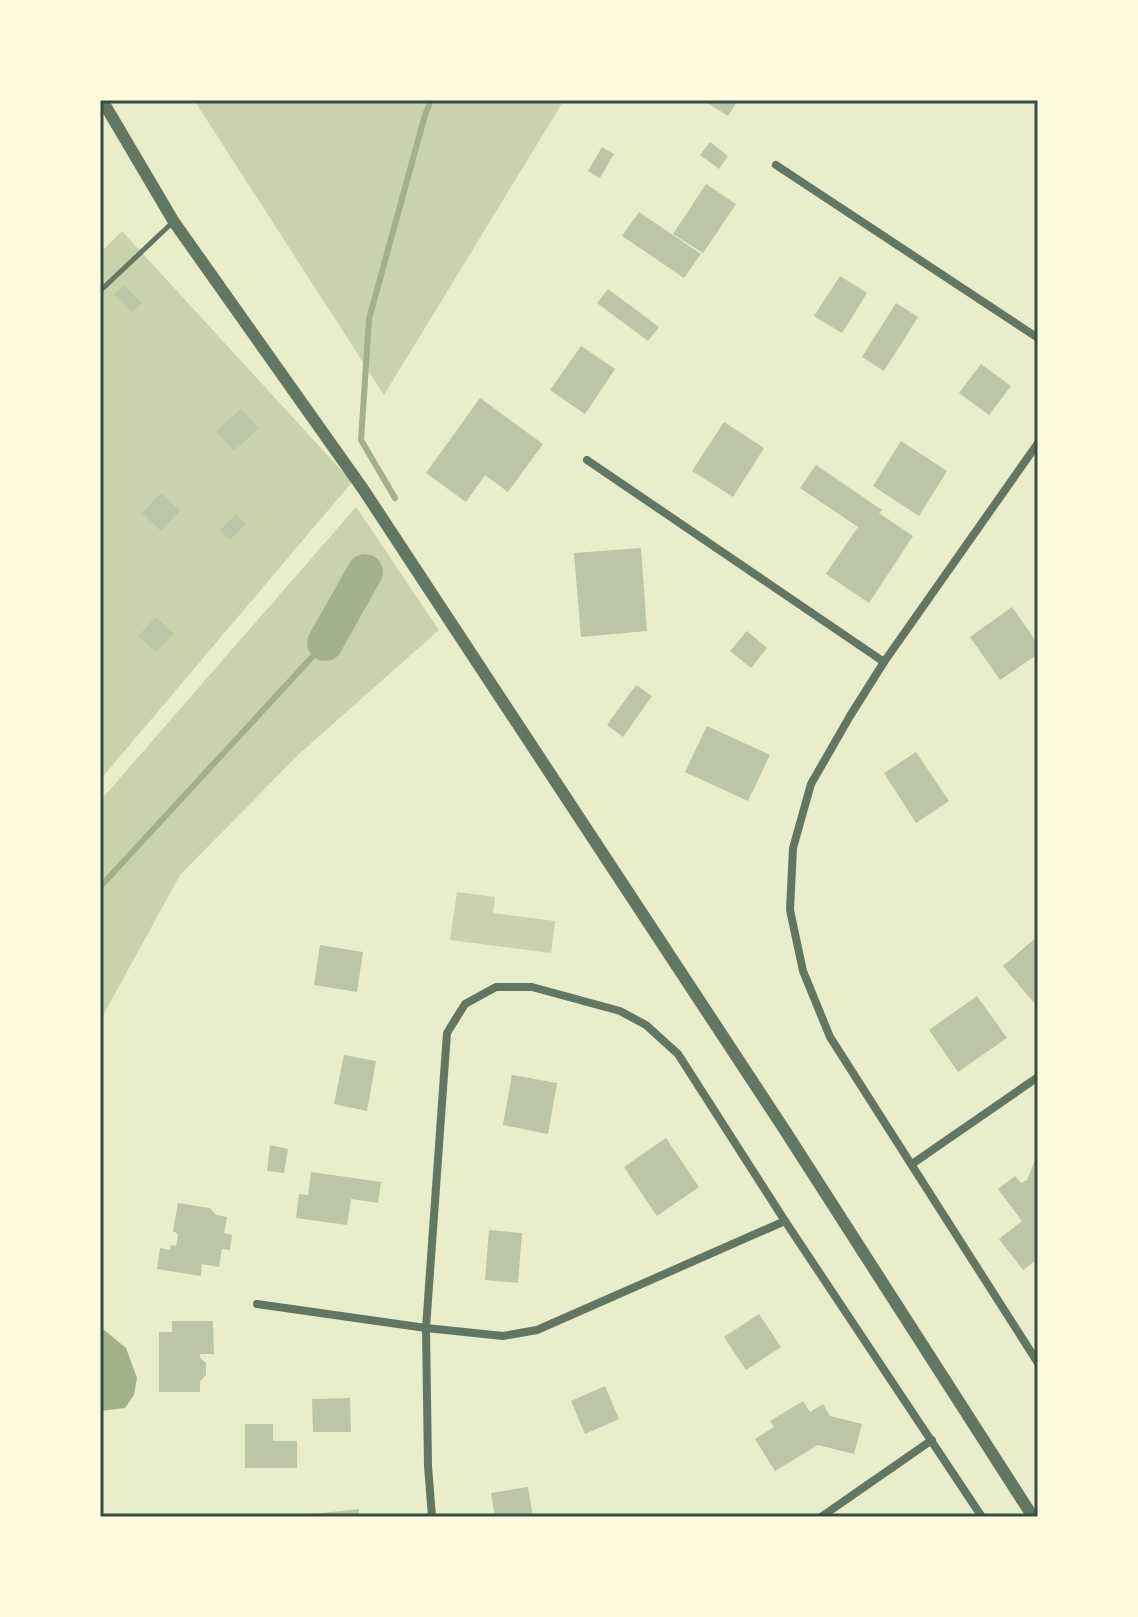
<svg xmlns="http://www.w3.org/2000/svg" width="1138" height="1617" viewBox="0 0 1138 1617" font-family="Roboto,sans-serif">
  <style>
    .green { fill: #cad2ad }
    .water { fill: #a3b18a }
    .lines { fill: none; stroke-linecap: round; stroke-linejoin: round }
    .stream { stroke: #a3b18a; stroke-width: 6 }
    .river { stroke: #a3b18a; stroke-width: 36 }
    .building { fill: #bcc5a7 }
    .service { stroke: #617663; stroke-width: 5 }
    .minor { stroke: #617663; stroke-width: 8 }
    .tertiary { stroke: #617663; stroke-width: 12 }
    .neatline { fill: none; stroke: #344e41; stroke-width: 3 }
  </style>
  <rect width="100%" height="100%" fill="#e9edc9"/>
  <g class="green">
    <path d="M194,100H564L384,395Z"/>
    <path d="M122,231L352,482L100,780V253Z"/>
    <path d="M356,507L439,630L299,754L180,875L100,1021V801Z"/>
    <path d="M457,892L495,897L493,913L555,921L551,953L450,940Z"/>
  </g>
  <path class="water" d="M103,1329L126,1348L137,1378L134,1395L125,1408L100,1411V1331Z"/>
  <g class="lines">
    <g class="stream">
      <path d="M395,498L361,440L369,319L425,115L431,100"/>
      <path d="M100,887L325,643"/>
    </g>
    <path class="river" d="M325,643L365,572"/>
  </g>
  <g class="building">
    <path d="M703,100H738L728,116Z"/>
    <path d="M710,142L728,156L719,169L700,155Z"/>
    <path d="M602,147L614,154L600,178L588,171Z"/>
    <path d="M706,184L736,204L703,253L673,234Z"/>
    <path d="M639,212L701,254L684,278L622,236Z"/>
    <path d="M840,276L867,293L842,333L814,316Z"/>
    <path d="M124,285L142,303L132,312L114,294Z"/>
    <path d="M608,289L659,327L648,341L597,303Z"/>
    <path d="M896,303L918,317L884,371L862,357Z"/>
    <path d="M581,346L615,369L585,414L550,390Z"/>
    <path d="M981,364L1011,386L989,415L959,393Z"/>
    <path d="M480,398L543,444L508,492L485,475L466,502L426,473Z"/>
    <path d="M241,409L259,428L234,451L216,431Z"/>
    <path d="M724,422L764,448L733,497L692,471Z"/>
    <path d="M901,441L947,471L919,516L873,486Z"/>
    <path d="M816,465L882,510L879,513L913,536L869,603L826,574L858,527L800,488Z"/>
    <path d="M161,493L180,511L161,531L142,513Z"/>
    <path d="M236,514L246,524L230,540L220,530Z"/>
    <path d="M641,548L647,631L581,637L574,553Z"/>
    <path d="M1012,607L1038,644V654L1000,680L970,637Z"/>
    <path d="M156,617L174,634L156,652L138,636Z"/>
    <path d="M747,631L767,648L751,668L730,651Z"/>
    <path d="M636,685L652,696L623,737L607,725Z"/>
    <path d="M707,726L770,755L748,801L685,772Z"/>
    <path d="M916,752L949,801L916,823L884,773Z"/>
    <path d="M1038,936V1001L1035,1004L1003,966Z"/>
    <path d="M320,945L363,952L357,992L314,985Z"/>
    <path d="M977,996L1007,1038L958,1072L929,1030Z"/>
    <path d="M344,1055L376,1061L367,1111L334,1104Z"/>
    <path d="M512,1075L557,1083L548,1134L503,1125Z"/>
    <path d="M666,1138L699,1187L657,1216L624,1167Z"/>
    <path d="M270,1145L288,1149L284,1173L267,1171Z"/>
    <path d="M1035,1160L1038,1161V1259L1023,1270L999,1239L1022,1221L998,1189L1015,1176L1021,1183L1027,1180Z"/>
    <path d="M311,1172L381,1182L378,1203L351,1199L347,1225L296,1218L299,1194L308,1195Z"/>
    <path d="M178,1203L210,1208L216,1215L227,1217L224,1233L232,1235L230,1250L222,1249L219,1267L202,1264L201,1276L157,1269L160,1248L170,1250L171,1245L176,1246L178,1234L173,1231Z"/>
    <path d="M489,1230L522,1233L518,1283L485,1280Z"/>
    <path d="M759,1314L781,1347L746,1370L724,1337Z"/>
    <path d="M172,1321H213L214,1354H200V1358L206,1363V1375L200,1381V1392H159V1332H172Z"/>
    <path d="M605,1386L619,1419L585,1434L571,1401Z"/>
    <path d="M350,1398L351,1432H313L312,1399Z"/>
    <path d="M803,1401L810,1412L823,1404L830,1416L862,1424L854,1454L818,1445L775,1471L755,1439L774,1427L770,1421Z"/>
    <path d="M245,1424H273V1441H297V1468H245Z"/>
    <path d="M528,1487L533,1517H495L491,1493Z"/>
    <path d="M359,1509V1517H304V1515Z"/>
  </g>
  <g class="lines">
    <path class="service" d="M100,291L173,222"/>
    <g class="minor">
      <path d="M776,165L1038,338"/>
      <path d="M1038,443L884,662L850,716L811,784L793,848L790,910L803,971L830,1037L1038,1363"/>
      <path d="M587,460L884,662"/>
      <path d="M912,1164L1038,1077"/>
      <path d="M257,1304L426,1328L503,1336L537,1330L785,1221"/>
      <path d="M432,1517L428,1466L426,1328L447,1033L465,1004L496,987H532L620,1011L646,1025L678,1054L785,1221L982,1517"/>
      <path d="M821,1517L932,1440"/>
    </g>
    <path class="tertiary" d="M102,100L174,222L363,489L784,1129L1033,1517"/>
  </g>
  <rect width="1138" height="1617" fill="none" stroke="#fefae0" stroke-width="204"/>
  <rect x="102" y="102" width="934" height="1413" class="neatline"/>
</svg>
